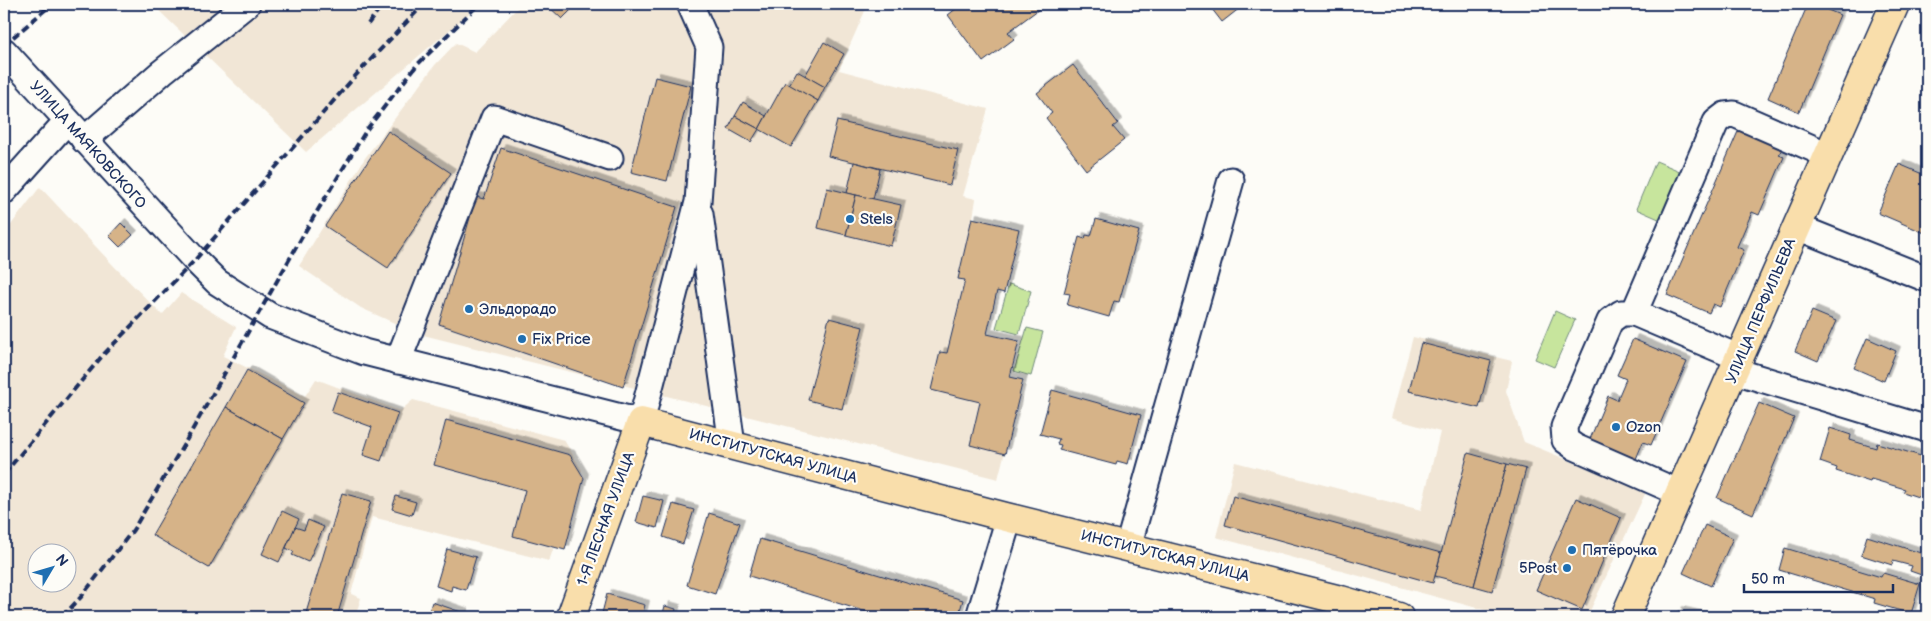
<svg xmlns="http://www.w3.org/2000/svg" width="1931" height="621" viewBox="0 0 1931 621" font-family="'Balsamiq Sans',sans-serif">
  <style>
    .built { fill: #f1e6d6; fill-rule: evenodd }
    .green { fill: #c7e59d; stroke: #718a7e }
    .building { fill: #d6b388; stroke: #1b2f5e; filter: url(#shadow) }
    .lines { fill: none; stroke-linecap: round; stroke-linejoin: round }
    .minor-casing { stroke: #1b2f5e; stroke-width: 29 }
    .major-casing { stroke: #1b2f5e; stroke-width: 31 }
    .minor { stroke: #fdfcf7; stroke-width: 25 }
    .major { stroke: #f9deab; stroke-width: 28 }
    .rail { stroke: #1b2f5e; stroke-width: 4; stroke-dasharray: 8 4; stroke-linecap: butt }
    .poi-dot { fill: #1f6fb2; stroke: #fdfcf7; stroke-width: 2 }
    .labels { text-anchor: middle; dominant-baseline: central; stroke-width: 4.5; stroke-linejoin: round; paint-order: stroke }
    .street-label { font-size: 15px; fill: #1b2f5e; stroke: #fdfcf7 }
    .poi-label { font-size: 15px; fill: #1b2f5e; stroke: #fdfcf7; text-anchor: start }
  </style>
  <defs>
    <filter id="shadow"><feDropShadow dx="4.5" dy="-4.5" stdDeviation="0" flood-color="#0004"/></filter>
  </defs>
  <rect width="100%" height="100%" fill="#fdfcf7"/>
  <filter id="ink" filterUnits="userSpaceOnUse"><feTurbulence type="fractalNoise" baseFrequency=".02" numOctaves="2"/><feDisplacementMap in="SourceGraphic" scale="10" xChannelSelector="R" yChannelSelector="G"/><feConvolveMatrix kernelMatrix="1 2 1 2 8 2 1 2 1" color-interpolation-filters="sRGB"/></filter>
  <g filter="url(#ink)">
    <g class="built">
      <path d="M152,4H480L306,152Z"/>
      <path d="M521,4H868L839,70L988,109L963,196L976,199L973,218L1019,229L1004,293L997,292L987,334L1019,341L1010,377L1023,380L998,479L419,334L361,308L299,266L365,158L435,65L456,43L475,52Z"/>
      <path d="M40,187L113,265L162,315L181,293L236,327L223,356L305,396L316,379L400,411L413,400L564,440L582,470L549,561L372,517L351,594L361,598L355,617H4V234ZM38,554H68V584H38Z"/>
      <path d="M1413,337L1512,361L1506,391L1524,442L1646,492L1587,617H1510L1216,537L1235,462L1421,510L1440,432L1391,418Z"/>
    </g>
    <g class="green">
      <path d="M1656,161L1682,172L1661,220L1636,209Z"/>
      <path d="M1009,284L1031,291L1019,334L996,328Z"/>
      <path d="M1555,311L1575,320L1554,367L1535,359Z"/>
      <path d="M1027,328L1043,332L1031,376L1014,371Z"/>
    </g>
    <g class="building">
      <path d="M546,4H577L562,19Z"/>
      <path d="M962,4H1046L1008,32L1014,39L983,62L948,15Z"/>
      <path d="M1208,4H1245L1222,22Z"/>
      <path d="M1808,4H1813L1840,15L1799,112L1768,98Z"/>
      <path d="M824,42L844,54L825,87L805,76Z"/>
      <path d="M1073,65L1118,123L1113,127L1124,140L1086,170L1046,118L1052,113L1037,93Z"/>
      <path d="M797,71L825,87L818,101L789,85Z"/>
      <path d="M655,77L691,86L667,181L631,172Z"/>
      <path d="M785,82L818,101L791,147L759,129Z"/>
      <path d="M743,102L766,116L759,129L735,116Z"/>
      <path d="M735,116L759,129L751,142L728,129Z"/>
      <path d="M837,121L958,150L950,185L828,156Z"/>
      <path d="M1740,127L1783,146L1779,155L1784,157L1759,215L1752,212L1737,247L1744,250L1720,307L1713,304L1709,313L1667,295Z"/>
      <path d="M388,131L451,173L388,268L325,226Z"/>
      <path d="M501,148L677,207L623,387L439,324L476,197L484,199Z"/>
      <path d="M854,162L880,169L873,199L847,193Z"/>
      <path d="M1899,164L1927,176V234L1878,213Z"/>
      <path d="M827,188L856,195L846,235L818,228Z"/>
      <path d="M856,195L901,205L891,246L846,235Z"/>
      <path d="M972,218L1019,229L1004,293L997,291L987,334L1019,341L1010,377L1023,380L1005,454L970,445L980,402L931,390L940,352L947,353L965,280L958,279Z"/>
      <path d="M1096,219L1139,231L1119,302L1114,301L1109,317L1067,305L1070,294L1064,293L1079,237L1085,239L1086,235L1091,236Z"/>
      <path d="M121,223L133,235L120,247L109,236Z"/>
      <path d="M1812,311L1836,321L1818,361L1795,351Z"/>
      <path d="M829,318L863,327L842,409L808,400Z"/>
      <path d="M1867,338L1896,351L1884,381L1854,368Z"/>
      <path d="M1633,339L1687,362L1651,445L1643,442L1636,459L1590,439L1608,396L1617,400L1626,379L1617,375Z"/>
      <path d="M1421,343L1491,361L1479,408L1409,391Z"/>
      <path d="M247,370L304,403L283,439L226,407Z"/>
      <path d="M1052,390L1141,415L1128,464L1117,461L1116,465L1059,450L1061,445L1057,444L1059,439L1040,434Z"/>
      <path d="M338,392L398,413L381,461L363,455L372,427L331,412Z"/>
      <path d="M1759,403L1794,418L1753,514L1717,498Z"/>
      <path d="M226,407L283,439L209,568L152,535Z"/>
      <path d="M446,420L570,455L584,478L565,550L513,536L525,490L434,465Z"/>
      <path d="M1830,428L1851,435L1850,440L1876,448L1877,443L1921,456L1920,461L1927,464V500L1903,492L1905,489L1871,479L1870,482L1836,471L1837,468L1820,462Z"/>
      <path d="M1468,453L1507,464L1474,586L1435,576Z"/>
      <path d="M1507,464L1526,469L1492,591L1474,586Z"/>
      <path d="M342,493L371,501L337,617H319L306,613Z"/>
      <path d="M396,496L416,502L412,515L392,509Z"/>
      <path d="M643,496L664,501L657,528L636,522Z"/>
      <path d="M1233,496L1441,553L1433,583L1225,525Z"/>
      <path d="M1576,498L1621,518L1582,610L1536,590Z"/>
      <path d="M673,504L694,510L683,544L663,537Z"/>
      <path d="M282,511L299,519L279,562L262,554Z"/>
      <path d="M709,513L740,523L715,594L687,585Z"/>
      <path d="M308,520L324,527L308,562L292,555L294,552L286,548L295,527L304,530Z"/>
      <path d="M1705,525L1733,538L1711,586L1683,573Z"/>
      <path d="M1867,536L1927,555V577L1910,571L1912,566L1893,561L1892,565L1861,555Z"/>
      <path d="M760,539L963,600L958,617H883L749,576Z"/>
      <path d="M1785,548L1881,577L1883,573L1920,584L1911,614L1874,603L1875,599L1779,570Z"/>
      <path d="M447,549L476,557L466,590L452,586L451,591L436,586Z"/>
      <path d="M607,594L645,605L642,617H601Z"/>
      <path d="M432,602L464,613L463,617H427Z"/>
      <path d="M665,606L676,609L674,617H662Z"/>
      <path d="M1678,611L1705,617H1676Z"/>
    </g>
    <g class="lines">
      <defs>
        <g id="minor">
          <path d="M4,51L195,260L217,282L270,316L364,352L641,422L698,202L709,47L690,4"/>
          <path d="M84,140L162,72L247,4"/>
          <path d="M4,191L67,121"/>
          <path d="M700,214L732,445"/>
          <path d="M1797,227L1927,279"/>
          <path d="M1634,313L1716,122L1725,115L1734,114L1828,155"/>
          <path d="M398,361L494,118L610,158"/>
          <path d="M1735,371L1927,429"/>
          <path d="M1680,493L1575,447L1565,440L1564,427L1610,321L1621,313H1634L1740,358"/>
          <path d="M1128,547L1231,180"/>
          <path d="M979,617L1009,518"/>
        </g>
        <g id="major">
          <path d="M571,617L641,422L1006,517L1341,600L1399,617"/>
          <path d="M1625,617L1895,4"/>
        </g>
      </defs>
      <use href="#minor" class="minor-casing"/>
      <use href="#major" class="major-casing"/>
      <use href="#minor" class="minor"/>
      <use href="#major" class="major"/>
      <g class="rail">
        <path d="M368,24L383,4"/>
        <path d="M4,45L52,4"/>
        <path d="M4,474L103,355L195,260L357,74L424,4"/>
        <path d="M62,617L81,597L133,530L190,434L310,223L367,129L417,65L479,4"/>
      </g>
    </g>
  </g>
  <g class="poi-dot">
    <circle cx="850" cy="219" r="5"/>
    <circle cx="469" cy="309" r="5"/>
    <circle cx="522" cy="339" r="5"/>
    <circle cx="1616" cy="427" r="5"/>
    <circle cx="1572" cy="550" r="5"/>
    <circle cx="1567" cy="568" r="5"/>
  </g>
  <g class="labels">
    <g class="street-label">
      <text transform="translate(88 145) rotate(48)">УЛИЦА МАЯКОВСКОГО</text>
      <text transform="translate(1761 311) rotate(-67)">УЛИЦА ПЕРФИЛЬЕВА</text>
      <text transform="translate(773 456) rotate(15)">ИНСТИТУТСКАЯ УЛИЦА</text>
      <text transform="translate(606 519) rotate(-70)">1-Я ЛЕСНАЯ УЛИЦА</text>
      <text transform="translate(1165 556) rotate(14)">ИНСТИТУТСКАЯ УЛИЦА</text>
    </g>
    <g class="poi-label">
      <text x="860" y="219">Stels</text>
      <text x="479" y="309">Эльдорадо</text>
      <text x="532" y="339">Fix Price</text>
      <text x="1626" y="427">Ozon</text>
      <text x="1582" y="550">Пятёрочка</text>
      <text x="1557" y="568" text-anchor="end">5Post</text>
    </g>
  </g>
  <rect width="1931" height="621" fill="none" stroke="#fdfcf7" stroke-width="20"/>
  <rect x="10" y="10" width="1911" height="601" fill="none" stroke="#1b2f5e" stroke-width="2" filter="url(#ink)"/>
  <g transform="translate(52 568) rotate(52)"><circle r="24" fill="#fdfcf7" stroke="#a3aaba"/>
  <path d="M0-4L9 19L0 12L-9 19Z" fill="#1f6fb2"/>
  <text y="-8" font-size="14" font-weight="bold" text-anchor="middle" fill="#1b2f5e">N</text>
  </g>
  <path d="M1744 584v8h149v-8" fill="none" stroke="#1b2f5e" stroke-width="2.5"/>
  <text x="1751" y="584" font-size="15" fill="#1b2f5e" stroke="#fdfcf7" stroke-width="4" paint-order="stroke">50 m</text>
</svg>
